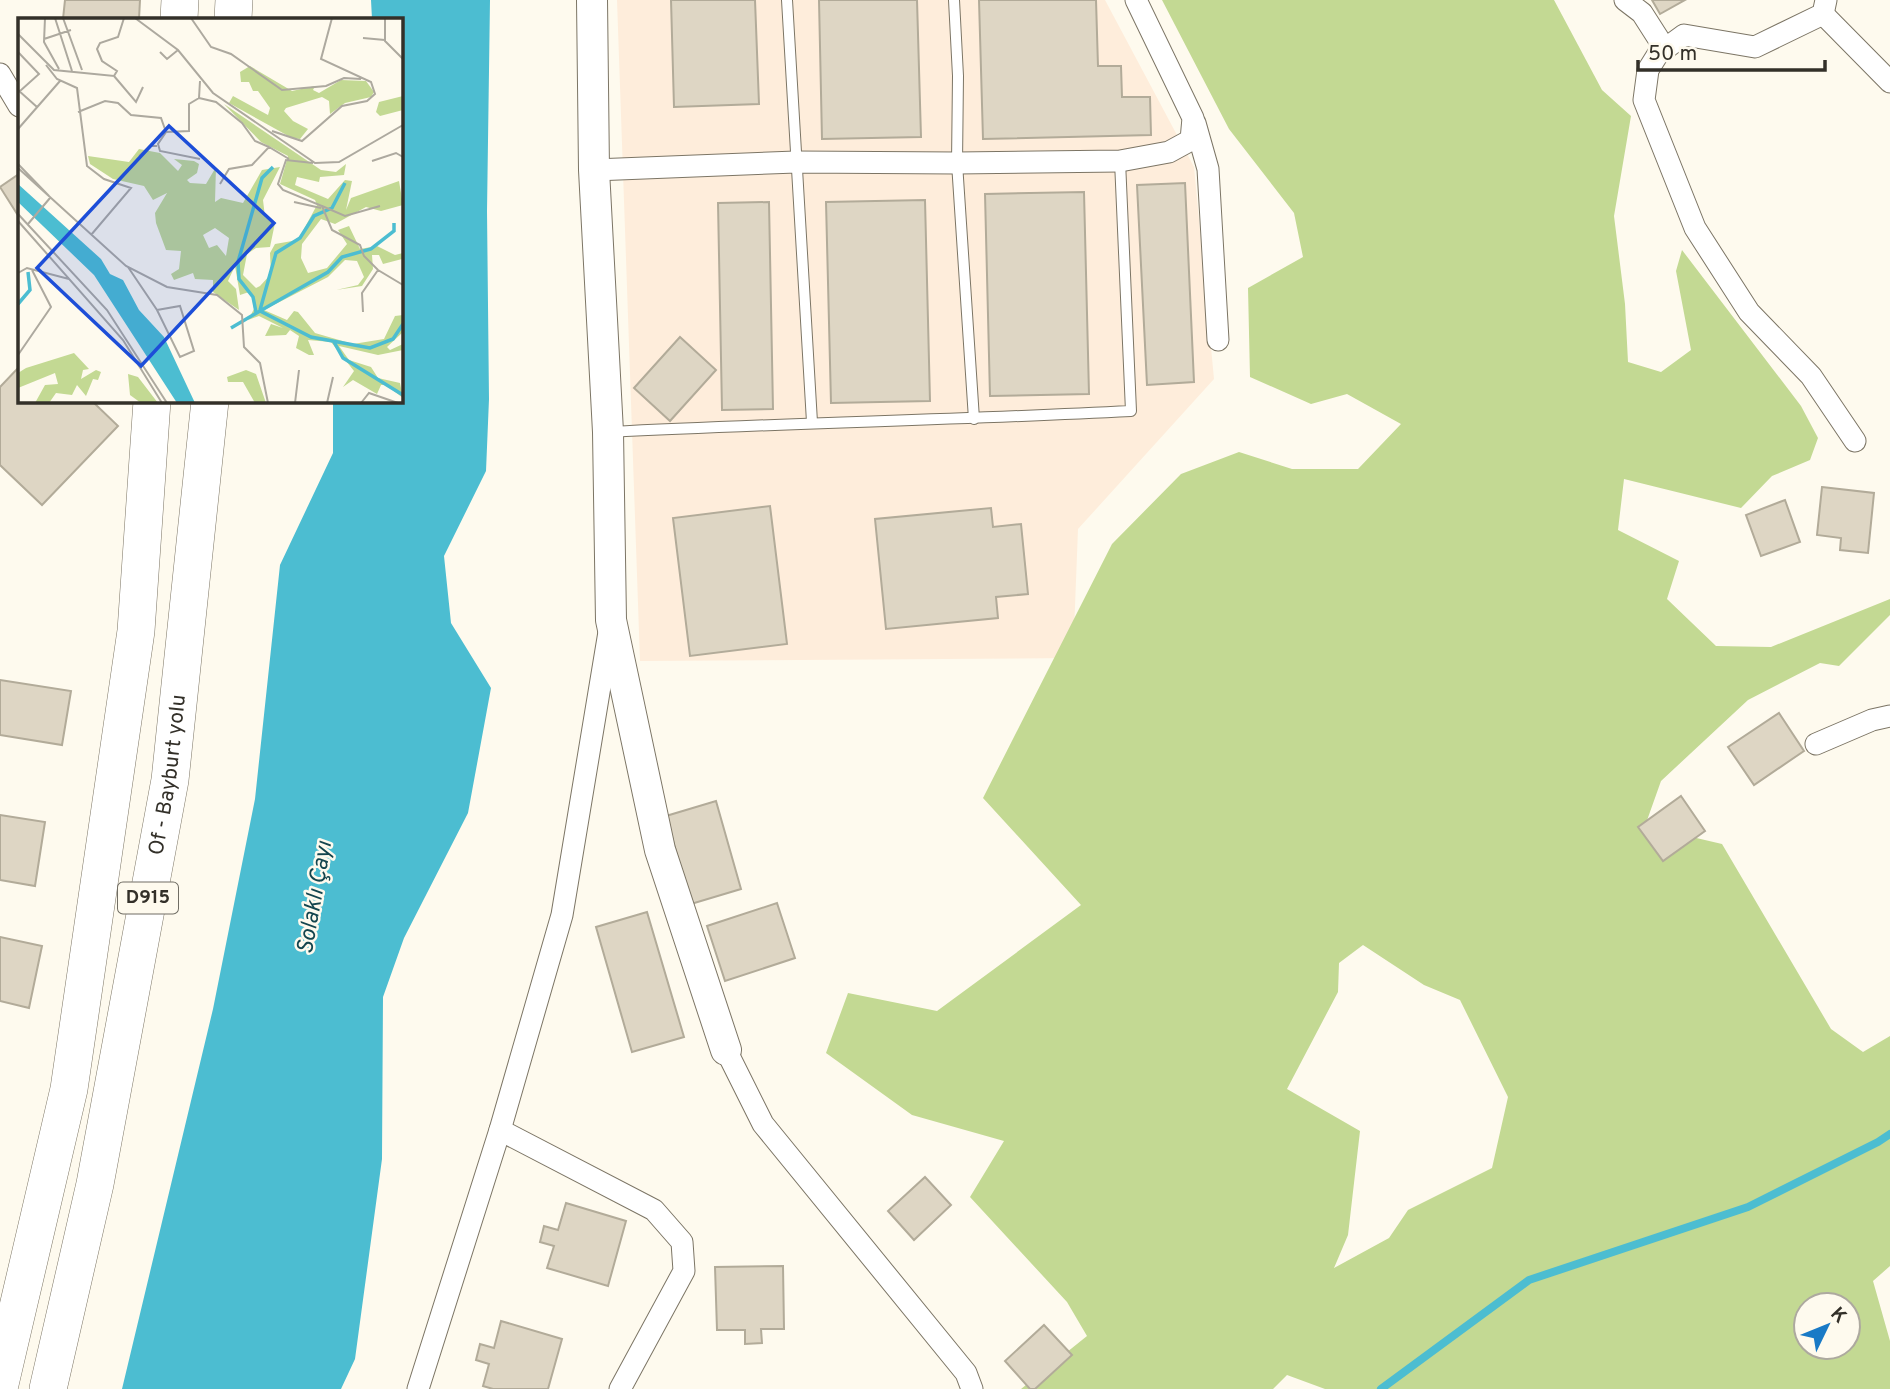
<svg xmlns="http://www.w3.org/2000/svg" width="1890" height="1389" viewBox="0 0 1890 1389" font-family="Overpass,sans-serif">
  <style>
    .industrial { fill: #feeddb }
    .green { fill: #c3d993; fill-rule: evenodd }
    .water { fill: #4cbdd1 }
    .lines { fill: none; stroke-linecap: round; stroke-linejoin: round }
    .stream { stroke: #4cbdd1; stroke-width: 8 }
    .building { fill: #ded6c4; stroke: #b2ab99; stroke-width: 2 }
    .lane-casing { stroke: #7c7565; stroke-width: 12 }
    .street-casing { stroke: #7c7565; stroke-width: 23 }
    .secondary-casing { stroke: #7c7565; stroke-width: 32 }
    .highway-casing { stroke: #7c7565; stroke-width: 38 }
    .lane { stroke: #fff; stroke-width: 10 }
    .street { stroke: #fff; stroke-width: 21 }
    .secondary { stroke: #fff; stroke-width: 30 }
    .highway { stroke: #fff; stroke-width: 37 }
    .labels { text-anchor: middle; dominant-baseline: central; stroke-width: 5; stroke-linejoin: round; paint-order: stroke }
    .shield { fill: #fefaee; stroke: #706d64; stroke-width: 2 }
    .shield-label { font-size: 19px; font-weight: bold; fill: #333029 }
    .street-label { font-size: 21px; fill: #333029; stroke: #fefaee }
    .water-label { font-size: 23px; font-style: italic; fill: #13454e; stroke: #fefaee }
    .inset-river { fill: none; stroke: #4cbdd1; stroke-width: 3.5 }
    .inset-road { fill: none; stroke: #ada99f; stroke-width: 2 }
    .view { fill: #1d4ed8; fill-opacity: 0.15; stroke: #1d4ed8; stroke-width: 3.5 }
    .inset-edge { fill: none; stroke: #333029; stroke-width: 3.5 }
  </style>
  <rect width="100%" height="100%" fill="#fefaee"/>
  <path class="industrial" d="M617,0H1105L1194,167L1214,379L1078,529L1073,658L640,661Z"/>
  <path class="green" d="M1162,0H1554L1602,90L1631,116L1614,216L1625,304L1628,362L1661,372L1691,350L1676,271L1682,250L1801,406L1818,438L1810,460L1772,476L1741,508L1624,479L1618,530L1679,561L1667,599L1716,646L1771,647L1890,599V615L1839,666L1820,663L1748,700L1661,781L1645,826L1722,844L1831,1029L1863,1052L1890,1036V1266L1873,1281L1890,1341V1389H1325L1287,1375L1273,1389H1021L1087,1336L1067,1302L970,1197L1004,1141L912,1115L826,1053L848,993L937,1011L1081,905L983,798L1112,544L1181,474L1239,452L1292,469H1358L1401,424L1347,394L1311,404L1250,377L1248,288L1303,257L1294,213L1229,129ZM1363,945L1424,985L1460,1000L1508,1097L1492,1168L1408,1210L1389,1238L1334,1268L1348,1235L1360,1131L1287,1089L1338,992L1339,963ZM1806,1305H1848V1347H1806Z"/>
  <path class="water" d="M371,0H490L487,211L489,399L486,471L444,556L451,623L491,688L468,813L404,938L383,997L382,1159L355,1359L341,1389H122L213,1009L255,799L280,565L333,453V401H401V19H372Z"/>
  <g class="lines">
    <path class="stream" d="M1381,1389L1529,1280L1748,1207L1878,1142L1890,1134"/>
  </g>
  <g class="building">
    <path d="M65,0H140L139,19H63Z"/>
    <path d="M671,0H755L759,104L674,107Z"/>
    <path d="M819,0H917L921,137L822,139Z"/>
    <path d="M979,0H1096L1098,66H1121L1122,97H1150L1151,135L983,139Z"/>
    <path d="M1652,0H1685L1660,14Z"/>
    <path d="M19,174V217L0,187Z"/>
    <path d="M1185,183L1194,382L1147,385L1137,185Z"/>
    <path d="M1084,192L1089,394L990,396L985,194Z"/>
    <path d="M925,200L930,401L831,403L826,202Z"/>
    <path d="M769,202L773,409L722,410L718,203Z"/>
    <path d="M680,337L716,370L670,421L634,388Z"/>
    <path d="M19,367V401H92L118,426L42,505L0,465V387Z"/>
    <path d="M1822,487L1874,493L1868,553L1840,550L1841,538L1817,535Z"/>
    <path d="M1785,500L1800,542L1761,556L1746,515Z"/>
    <path d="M770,506L787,644L690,656L673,518Z"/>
    <path d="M991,508L993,527L1021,524L1028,594L996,597L998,618L886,629L875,519Z"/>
    <path d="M0,680L71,691L62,745L0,735Z"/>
    <path d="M1779,713L1804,751L1754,785L1728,747Z"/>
    <path d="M1681,796L1705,831L1663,861L1638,827Z"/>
    <path d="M716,801L741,889L691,904L666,816Z"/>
    <path d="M0,815L45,822L35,886L0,880Z"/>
    <path d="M777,903L795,958L725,981L707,926Z"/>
    <path d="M647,912L684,1037L632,1052L596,927Z"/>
    <path d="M0,937L42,946L29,1008L0,1001Z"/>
    <path d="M925,1177L951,1205L914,1240L888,1211Z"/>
    <path d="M566,1203L626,1221L608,1286L547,1268L554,1246L540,1242L544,1226L558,1230Z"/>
    <path d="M783,1266L784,1329H761L762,1343L745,1344V1330H717L715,1267Z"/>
    <path d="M501,1321L562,1339L548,1389H493L483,1386L489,1364L476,1360L480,1344L494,1348Z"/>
    <path d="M1044,1325L1072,1355L1035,1389H1030L1005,1361Z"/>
  </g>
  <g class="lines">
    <defs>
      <g id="lane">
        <path d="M787,0L812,422"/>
        <path d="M954,0L958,76L957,163L974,419"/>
        <path d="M611,432C784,423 957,420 1131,411L1120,161"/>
      </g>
      <g id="street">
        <path d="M1625,0L1642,13L1665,49"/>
        <path d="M1826,0L1823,14L1755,47L1684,35L1658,54L1648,70L1644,100L1695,228L1749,312L1811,376L1855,441"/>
        <path d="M1823,14L1890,82"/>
        <path d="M0,74L19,106"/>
        <path d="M1195,123L1208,169L1218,340"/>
        <path d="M594,170L796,162L957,163L1120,161L1169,152L1191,140L1193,118L1136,0"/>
        <path d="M1816,744L1872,720L1890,716"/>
        <path d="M726,1050L763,1124L966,1373L972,1389"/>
        <path d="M500,1130L654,1210L682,1242L684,1271L620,1389"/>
        <path d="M418,1389L500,1130L562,915L609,632"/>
      </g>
      <path id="secondary" d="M592,0L594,170L608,432L611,620L660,850L726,1050"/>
      <g id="highway">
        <path d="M179,19L180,0"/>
        <path d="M233,19L234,0"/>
        <path d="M0,1384L69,1089L136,631L152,401"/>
        <path id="s1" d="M48,1389L95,1184L170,780L210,401"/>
      </g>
    </defs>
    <use href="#lane" class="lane-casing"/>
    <use href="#street" class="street-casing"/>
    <use href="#secondary" class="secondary-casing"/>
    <use href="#highway" class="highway-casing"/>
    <use href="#lane" class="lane"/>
    <use href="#street" class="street"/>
    <use href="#secondary" class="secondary"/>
    <use href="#highway" class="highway"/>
  </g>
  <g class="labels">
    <rect class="shield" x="118" y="882.5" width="60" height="31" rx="5"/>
    <g class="shield-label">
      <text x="148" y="898">D915</text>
    </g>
    <g class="street-label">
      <text stroke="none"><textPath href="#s1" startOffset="626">Of - Bayburt yolu</textPath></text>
    </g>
    <g class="water-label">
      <text transform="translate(316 898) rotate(-80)">Solaklı Çayı</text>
    </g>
  </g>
  <g transform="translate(18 18)">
    <rect width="385" height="385" fill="#fefaee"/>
    <path d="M232,48L274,73L297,68L295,72L301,75L323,62L348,63L356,74L353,79L327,85L312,96L311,83L304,79L268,90L266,93L275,103L290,111L282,121L274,120L211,85L215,78L250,97L252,90L240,73H235L231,64H223L222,54ZM385,78V92L362,98L358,94L361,84ZM206,86L303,152L318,154L328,146L326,157L302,159L301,164L279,159L277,167L310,181L327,162L334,163L328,192L333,180L381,163L385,187L363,193L348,189L317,206L303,201L284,226L283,240L290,255L309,250L329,226L320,212L331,208L342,231L359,228L377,237L385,235L384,241L365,246L361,237H354L355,251L344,268L318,272L340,267L346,259L339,243L327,242L310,259L246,292L269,302L276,293L280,294L297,315L335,326L366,321L377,298L385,297V314L369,329L372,332L385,326V332L360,337L321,328L331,342L353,349L360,360L382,365L385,380L368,367H363L359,376L335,362L325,369L336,353L313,324L290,322L296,337H291L278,330L281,318L272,312L268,317L247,318L253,306L265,310L241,298L230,302L236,291L234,279L231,274L222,277L217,248L210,263L218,271L221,292L195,274V262L177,261L175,255L156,262L153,256L161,251L163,233L148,232L138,205L137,195L149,175L135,182L126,168L95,161L72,146L70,138L111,144L121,131L142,135L160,153L164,147L156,141L176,143L181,146L179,155L169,162L172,165L188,166L198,149L197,184L203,180L225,185L244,152L262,149L245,182L247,199L257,205L252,229L238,230L229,236L225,257L238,270L242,268L253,256L252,235L257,226L280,222L299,187L297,182L262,166L270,138L243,124ZM197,210L211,220L208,238L199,227L191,230L185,217ZM56,335L71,351L65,352L63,361L78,352L83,354L80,362L75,361L68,378L59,367L54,377L38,375L31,385H17L27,367L40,366L37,355L0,370V355L8,350ZM228,352L238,356L248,385H237L225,364H210L209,359ZM110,356L120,359L140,385H123L112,377Z" fill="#c3d993" fill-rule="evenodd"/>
    <path d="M0,166L83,241L92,256L105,262L121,292L146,319L177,385H159L76,257L0,184Z" fill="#4cbdd1"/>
    <path class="inset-river" d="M0,286L12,272L10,254M242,292L258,235L282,220L296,198L314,190L327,165M242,293L310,254L324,239L353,231L376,213V205M238,294L235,279L221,261L220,244L244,160L255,149M213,310L242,293L293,319L352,330L375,321L385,306M316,324L325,340L385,377"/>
    <path class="inset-road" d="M27,0L26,24L41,51M37,0L54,53M45,0L64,52M117,0L160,32L195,75L297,145L321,144L385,107M173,0L193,29L213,36L264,72L308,68L326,60L343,61M367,0V23L385,41M0,16L36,52L96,58L99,53L84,43L79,31L82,25L100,19L106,0M345,20L367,22M26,21L53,12M0,34L21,56L2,73M142,34L149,41L160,32M28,47L39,61L59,70L69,148L86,161L113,170L73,217M96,58L118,84L125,69M0,72L19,89M181,80L198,84L224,105L237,123L251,129M60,94L87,83L100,85L113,97L143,100L148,114L140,126L142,133L182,141M0,111L42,63M254,113L284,123L324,88L349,83L357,76L353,64L303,41L314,0M148,114L171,113V86L181,80L182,63M121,138L132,128H139M354,143L378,135L385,139M295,145L268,142L260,166L265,172L304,188L314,212L342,227L346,238L360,252L385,267M0,146L31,178M0,150L108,248L149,269L199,277L224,297L226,329L242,345L250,385M202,166L211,151L234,147L251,129L271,141M276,184L303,190M304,188L327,198L362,188M0,196L89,292L149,385M0,203L105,322L144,385M10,206L32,180M110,249L139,292L162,339L176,333L162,288L139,292M0,255L9,250L51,261M345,294L344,275L360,252M0,337L33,289L14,252M277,385L281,352M309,385L315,359M343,385L351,375L380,385"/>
    <path class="view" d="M151,108L256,205L123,348L19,250Z"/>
    <rect width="385" height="385" class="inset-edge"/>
  </g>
  <g transform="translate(1827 1326) rotate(47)"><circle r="33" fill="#fefaee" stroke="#ada99f" stroke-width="2"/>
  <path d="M0-5L12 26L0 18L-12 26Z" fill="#197ac6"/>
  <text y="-10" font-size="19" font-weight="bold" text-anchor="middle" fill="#333029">K</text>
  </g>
  <path d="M1638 60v10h187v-10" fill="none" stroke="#333029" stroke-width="3.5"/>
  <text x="1648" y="60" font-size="21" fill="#333029" stroke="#fefaee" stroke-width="5" paint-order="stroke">50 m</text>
</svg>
